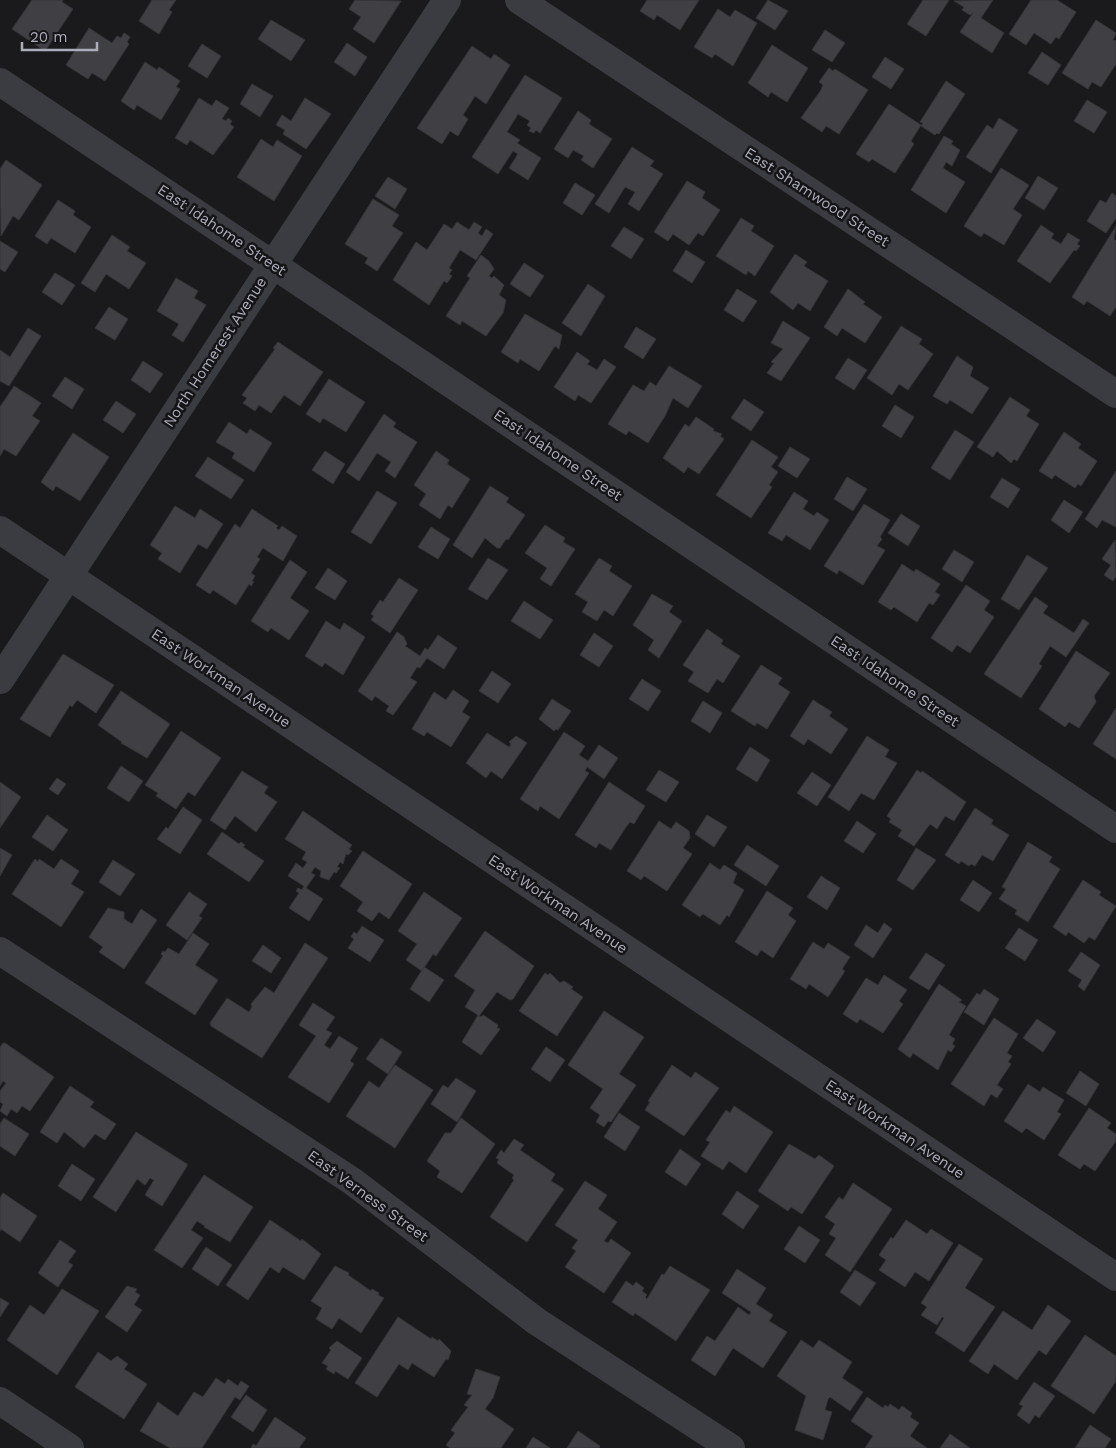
<svg xmlns="http://www.w3.org/2000/svg" width="1116" height="1448" viewBox="0 0 1116 1448" font-family="'Work Sans',sans-serif">
  <style>
    .building { fill: #403f44; stroke: #353438 }
    .lines { fill: none; stroke-linecap: round; stroke-linejoin: round }
    .minor { stroke: #3b3b42; stroke-width: 28 }
    .tertiary { stroke: #3b3b42; stroke-width: 28 }
    .labels { text-anchor: middle; dominant-baseline: central; stroke-width: 5; stroke-linejoin: round; paint-order: stroke }
    .street-label { font-size: 15px; fill: #acadbc; stroke: #151517 }
  </style>
  <rect width="100%" height="100%" fill="#1a1a1c"/>
  <g class="building">
    <path d="M32,0H63L62,2L73,9L45,51L12,29Z"/>
    <path d="M152,0H176L169,10L172,12L159,34L139,21Z"/>
    <path d="M355,0L401,1L374,43L353,29L361,17L349,9Z"/>
    <path d="M647,0H699L680,30L657,15L654,20L640,11Z"/>
    <path d="M768,0L788,11L775,30L756,18Z"/>
    <path d="M923,0H949L926,36L907,24Z"/>
    <path d="M993,0L981,18L1004,33L992,53L960,32L973,13L970,15L962,10L964,7L954,1Z"/>
    <path d="M1031,0H1057L1076,12L1059,39L1056,37L1051,44L1034,33L1026,45L1009,34Z"/>
    <path d="M718,9L730,17L735,10L757,23L733,66L715,54L712,58L694,47Z"/>
    <path d="M271,20L305,40L291,61L258,39Z"/>
    <path d="M1096,20L1116,33L1113,40L1116,41V64L1101,87L1092,82L1088,89L1062,73Z"/>
    <path d="M89,28L112,43L117,36L121,38L124,33L130,37L127,42L129,44L105,81L92,73L88,79L66,65Z"/>
    <path d="M825,30L845,43L832,62L812,50Z"/>
    <path d="M347,43L367,57L355,76L334,62Z"/>
    <path d="M202,44L221,56L207,78L188,66Z"/>
    <path d="M772,45L808,68L787,102L771,92L768,97L748,83Z"/>
    <path d="M472,46L491,59L494,54L510,65L486,104L475,96L463,115L468,119L458,136L450,131L442,144L417,128Z"/>
    <path d="M1042,52L1061,65L1048,85L1028,73Z"/>
    <path d="M885,57L904,69L891,89L872,77Z"/>
    <path d="M145,62L157,70L159,67L180,81L176,87L180,89L161,120L137,105L134,110L121,101Z"/>
    <path d="M829,68L833,71L835,69L868,90L839,134L826,126L822,132L801,118L821,90L823,85L819,82Z"/>
    <path d="M525,75L562,98L540,133L536,130L534,133L529,131L531,128L527,125L530,121L518,114L507,132L520,140L517,143L541,158L528,180L509,168L518,154L513,151L498,174L472,157Z"/>
    <path d="M946,81L965,94L939,134L937,133L935,135L921,126L923,123L920,122Z"/>
    <path d="M252,84L273,96L260,117L240,104Z"/>
    <path d="M199,98L212,106L216,100L229,108L222,119L226,121L228,118L232,121L230,124L234,127L213,155L190,140L187,145L175,138Z"/>
    <path d="M305,98L331,114L306,149L283,134L285,130L276,125L282,115L291,121Z"/>
    <path d="M1087,100L1107,112L1094,133L1074,121Z"/>
    <path d="M889,104L921,125L911,141L914,144L895,173L872,159L869,162L856,154Z"/>
    <path d="M578,111L591,120L589,124L612,139L593,168L581,160L584,156L573,150L568,158L554,149Z"/>
    <path d="M999,118L1018,130L991,173L966,157L987,125L993,129Z"/>
    <path d="M944,136L953,141L951,144L960,150L952,166L946,162L943,168L965,182L946,213L911,190Z"/>
    <path d="M261,139L273,147L277,140L302,156L274,201L237,177Z"/>
    <path d="M632,147L654,161L650,166L663,174L639,211L628,204L635,192L625,187L609,213L595,204Z"/>
    <path d="M6,160L42,185L19,220L13,216L1,236L0,169Z"/>
    <path d="M1001,168L1029,185L1013,209L1022,215L1004,245L984,233L981,237L964,226Z"/>
    <path d="M1038,176L1058,188L1044,210L1025,198Z"/>
    <path d="M388,177L407,189L395,209L375,196Z"/>
    <path d="M687,181L705,192L702,198L720,210L703,236L698,233L689,245L673,234L668,241L654,232Z"/>
    <path d="M575,183L595,195L582,215L563,203Z"/>
    <path d="M1112,193L1116,196V218L1106,233L1087,221L1100,200L1106,203Z"/>
    <path d="M373,199L399,215L392,226L403,233L377,271L365,263L368,258L345,244Z"/>
    <path d="M58,200L75,211L73,215L91,227L75,253L51,238L47,244L35,236Z"/>
    <path d="M741,218L754,226L751,231L774,246L755,276L748,271L746,275L716,256Z"/>
    <path d="M457,222L469,230L474,222L482,227L478,233L482,236L486,229L493,234L476,260L460,250L449,268L452,270L449,274L452,276L447,283L444,281L429,305L393,280L416,242L427,250L444,224L452,229Z"/>
    <path d="M1041,225L1054,234L1051,238L1061,244L1068,233L1080,240L1077,244L1080,246L1076,251L1074,250L1050,283L1017,261Z"/>
    <path d="M1116,226L1114,239L1116,241V307L1110,316L1087,301L1084,305L1072,297Z"/>
    <path d="M624,227L644,239L631,259L611,246Z"/>
    <path d="M112,235L130,247L127,251L146,263L129,289L106,274L95,292L81,283Z"/>
    <path d="M0,241L18,252L5,272L0,269Z"/>
    <path d="M686,250L705,262L692,283L673,271Z"/>
    <path d="M795,254L807,262L804,266L828,281L810,311L798,303L793,310L770,292Z"/>
    <path d="M481,255L489,261L494,269L489,276L492,278L494,276L504,285L499,295L506,300L503,313L486,336L462,321L460,325L446,316L470,278L467,276Z"/>
    <path d="M524,263L544,276L530,297L510,284Z"/>
    <path d="M55,273L75,285L62,305L42,292Z"/>
    <path d="M176,278L198,291L194,298L206,305L183,342L172,335L179,324L157,311Z"/>
    <path d="M588,284L605,296L581,336L562,323Z"/>
    <path d="M737,289L757,301L743,322L724,310Z"/>
    <path d="M848,289L865,302L863,304L882,317L865,343L842,328L837,336L824,327Z"/>
    <path d="M109,307L128,319L115,340L95,328Z"/>
    <path d="M525,314L562,335L559,349L555,346L539,371L520,359L518,363L501,352Z"/>
    <path d="M783,321L810,338L781,381L767,373L774,363L771,362L783,349L771,343Z"/>
    <path d="M901,326L922,339L919,344L933,354L908,390L899,384L892,395L867,378Z"/>
    <path d="M636,327L656,339L643,359L624,347Z"/>
    <path d="M28,328L41,336L9,386L0,381V350L10,357Z"/>
    <path d="M278,342L323,372L300,406L284,395L271,413L259,405L255,411L243,403L247,398L242,395L275,349L273,348Z"/>
    <path d="M577,352L590,361L587,364L597,370L604,359L616,367L591,403L578,395L575,401L554,387Z"/>
    <path d="M957,356L973,367L970,376L989,388L972,414L950,400L947,404L933,396Z"/>
    <path d="M848,358L867,370L854,390L835,378Z"/>
    <path d="M143,361L163,374L150,393L131,380Z"/>
    <path d="M669,366L702,386L688,408L673,398L665,416L648,443L629,431L626,435L608,424L633,385L644,391L650,382L656,386Z"/>
    <path d="M65,377L84,389L72,409L52,396Z"/>
    <path d="M329,379L365,402L346,432L323,418L320,423L306,414Z"/>
    <path d="M14,386L41,403L32,416L40,421L16,456L4,449L0,456V407Z"/>
    <path d="M1010,397L1030,410L1026,416L1039,424L1017,461L1014,459L1011,463L997,451L993,457L977,447Z"/>
    <path d="M744,399L764,412L751,431L731,418Z"/>
    <path d="M116,401L136,414L123,433L103,420Z"/>
    <path d="M895,405L914,417L901,438L882,426Z"/>
    <path d="M384,414L396,423L393,427L417,442L395,478L385,471L391,462L377,453L359,481L346,472Z"/>
    <path d="M696,417L714,429L713,431L722,434L720,436L724,439L699,474L688,467L684,473L663,458L685,424L689,427Z"/>
    <path d="M229,422L247,434L250,429L272,443L254,472L232,458L235,453L216,442Z"/>
    <path d="M955,430L974,442L950,480L931,468Z"/>
    <path d="M1064,432L1081,444L1078,448L1097,461L1081,486L1078,484L1075,488L1055,475L1052,479L1039,471Z"/>
    <path d="M73,433L109,457L80,501L56,486L53,491L41,482Z"/>
    <path d="M752,440L778,457L771,467L778,472L769,485L772,487L751,518L716,495Z"/>
    <path d="M790,447L810,459L797,478L778,466Z"/>
    <path d="M325,451L345,464L333,484L312,470Z"/>
    <path d="M436,451L449,460L447,464L470,479L452,508L448,505L440,519L419,505L426,494L414,485Z"/>
    <path d="M208,457L244,480L231,499L195,476Z"/>
    <path d="M1116,471V527L1102,520L1097,528L1085,519Z"/>
    <path d="M847,477L867,489L853,511L834,499Z"/>
    <path d="M1002,478L1020,489L1008,508L990,497Z"/>
    <path d="M490,486L509,498L506,502L525,515L508,540L506,539L500,548H497L485,538L472,558L453,545Z"/>
    <path d="M377,491L397,503L371,544L351,532Z"/>
    <path d="M794,492L808,501L803,509L814,516L817,512L829,520L810,550L786,535L782,541L768,533Z"/>
    <path d="M1064,500L1083,512L1069,533L1051,520Z"/>
    <path d="M864,504L890,520L880,537L882,539L877,546L885,550L863,585L839,570L837,574L824,566Z"/>
    <path d="M175,506L195,518L200,509L223,524L207,549L198,544L180,573L158,559L162,553L150,545Z"/>
    <path d="M252,509L278,526L276,528L279,530L282,526L297,536L283,561L263,548L257,557L260,559L251,573L255,576L252,581L254,582L251,586L249,584L236,605L213,590L210,594L196,585L235,524L240,528Z"/>
    <path d="M901,514L920,526L908,546L888,533Z"/>
    <path d="M545,525L565,538L563,542L575,549L551,586L540,579L547,568L525,553Z"/>
    <path d="M431,527L450,539L438,559L418,547Z"/>
    <path d="M1115,540L1116,576L1113,581L1104,575L1111,565L1102,559Z"/>
    <path d="M954,550L974,562L962,582L942,569Z"/>
    <path d="M1027,555L1048,568L1019,610L1001,599Z"/>
    <path d="M488,558L508,570L487,600L468,589Z"/>
    <path d="M599,558L612,566L609,571L632,586L613,616L604,610L597,621L582,612L588,602L575,594Z"/>
    <path d="M290,560L307,572L290,598L309,611L289,640L271,628L268,632L251,621Z"/>
    <path d="M902,564L914,572L916,569L940,584L935,592L940,595L933,605L929,603L917,622L894,607L891,610L878,602Z"/>
    <path d="M328,568L347,581L335,600L315,588Z"/>
    <path d="M399,578L418,590L390,633L371,620L374,616L371,614L380,600L383,602Z"/>
    <path d="M966,585L990,601L984,610L994,617L970,653L957,645L952,652L931,638Z"/>
    <path d="M652,594L673,606L669,612L682,621L659,658L648,650L654,640L633,625Z"/>
    <path d="M1035,597L1048,606L1043,613L1074,633L1083,619L1089,623L1066,657L1050,646L1039,664L1042,666L1021,698L984,674Z"/>
    <path d="M524,601L553,620L540,639L511,621Z"/>
    <path d="M326,621L340,630L344,623L365,637L343,675L325,663L322,667L305,656Z"/>
    <path d="M707,629L723,640L721,644L740,656L723,683L717,679L708,693L688,681L694,672L683,665Z"/>
    <path d="M397,632L404,637L407,644L405,646L420,656L425,648L428,650L438,635L457,648L444,669L427,658L420,668L417,667L410,678L417,682L393,715L386,711L389,706L375,696L372,701L358,691Z"/>
    <path d="M594,633L613,646L599,667L580,655Z"/>
    <path d="M1076,651L1110,673L1094,696L1096,702L1079,728L1069,722L1065,727L1039,709Z"/>
    <path d="M63,654L114,685L96,713L77,700L72,707L70,705L50,737L20,719Z"/>
    <path d="M761,665L782,678L778,684L790,692L767,729L757,723L755,726L731,711Z"/>
    <path d="M492,671L511,684L498,703L479,691Z"/>
    <path d="M642,679L661,691L648,711L629,699Z"/>
    <path d="M453,690L469,701L462,712L470,717L451,747L427,732L424,736L412,729L434,692L446,700Z"/>
    <path d="M121,691L170,724L147,758L121,743L122,742L98,725Z"/>
    <path d="M552,699L571,711L558,730L556,729L554,731L539,719Z"/>
    <path d="M813,700L832,712L829,716L848,729L831,754L808,739L804,745L790,736Z"/>
    <path d="M703,701L722,713L710,733L691,721Z"/>
    <path d="M1116,708V759L1093,744Z"/>
    <path d="M181,731L221,758L195,796L188,792L176,809L156,796L158,793L145,785Z"/>
    <path d="M564,732L585,746L579,755L588,761L599,745L618,758L604,779L587,767L585,771L589,773L559,819L540,806L538,811L520,799Z"/>
    <path d="M487,733L509,747L511,744L509,742L516,736L527,743L502,779L491,771L486,778L466,763Z"/>
    <path d="M867,736L889,750L885,757L897,763L874,800L861,793L849,811L828,797Z"/>
    <path d="M750,747L770,760L757,782L736,769Z"/>
    <path d="M121,766L143,781L129,802L107,788Z"/>
    <path d="M659,770L679,782L666,802L646,790Z"/>
    <path d="M917,770L921,773L922,771L966,802L954,821L945,816L937,829L930,824L914,846L898,836L902,830L889,822L891,819L887,816Z"/>
    <path d="M242,771L268,787L264,793L277,802L256,832L235,816L225,830L210,820Z"/>
    <path d="M812,772L831,785L817,806L797,793Z"/>
    <path d="M57,778L66,784L58,795L49,789Z"/>
    <path d="M0,782L21,797L0,828Z"/>
    <path d="M609,782L645,806L634,824L630,822L626,827L611,850L599,843L596,848L575,835Z"/>
    <path d="M183,807L202,820L180,854L157,839L166,827L168,829Z"/>
    <path d="M975,808L993,820L991,824L1009,835L993,861L982,855L975,866L971,864L969,866L961,861L959,864L945,855Z"/>
    <path d="M303,811L352,845L349,849L352,851L348,855L346,854L343,864L340,862L337,867L340,868L336,873L334,872L329,880L320,877L321,871L315,867L311,873L315,875L306,888L323,899L309,921L289,908L299,893L296,891L298,888L302,890L304,886L288,876L296,863L303,868L307,862L302,859L306,852L285,839Z"/>
    <path d="M47,815L68,830L53,851L32,837Z"/>
    <path d="M707,815L727,827L714,847L695,834Z"/>
    <path d="M659,821L671,829L676,822L689,831L690,838L683,848L692,854L667,891L644,876L641,880L627,871Z"/>
    <path d="M857,821L876,834L863,853L844,841Z"/>
    <path d="M222,832L239,844L241,842L245,845L243,847L264,861L249,882L207,854Z"/>
    <path d="M1028,842L1052,857L1049,862L1060,869L1028,922L1015,914L1017,910L999,899L1006,889L1002,887Z"/>
    <path d="M747,845L779,866L766,886L734,865Z"/>
    <path d="M0,848L12,855L0,876Z"/>
    <path d="M916,848L936,860L913,890L897,880Z"/>
    <path d="M363,851L412,884L389,919L379,912L372,921L357,911L363,902L340,886Z"/>
    <path d="M35,859L38,862L39,859L54,869L61,859L79,871L71,884L84,892L61,927L12,894Z"/>
    <path d="M113,860L135,874L120,896L99,882Z"/>
    <path d="M710,863L720,870L724,865L737,873L733,883L744,890L729,917L727,915L720,925L703,914L700,917L682,905Z"/>
    <path d="M821,876L840,888L827,910L807,897Z"/>
    <path d="M973,880L992,893L979,912L960,900Z"/>
    <path d="M1083,880L1101,892L1099,895L1116,906L1095,940L1089,937L1084,943L1068,932L1066,936L1053,927Z"/>
    <path d="M767,891L793,908L788,915L796,921L773,958L761,950L757,956L735,942Z"/>
    <path d="M189,892L207,904L199,916L202,918L187,940L166,925Z"/>
    <path d="M424,892L462,918L436,956L433,954L422,971L406,960L417,944L398,931Z"/>
    <path d="M108,908L124,912V919L132,924L141,909L157,920L124,969L99,952L103,947L89,937Z"/>
    <path d="M884,923L892,929L873,958L854,945L866,925L878,933Z"/>
    <path d="M362,926L384,940L370,962L348,948L354,939L351,937L354,932L357,934Z"/>
    <path d="M1019,928L1038,940L1025,961L1005,948Z"/>
    <path d="M485,931L534,966L513,999L510,1000L497,992L479,1016L481,1017L483,1015L498,1025L497,1028L500,1029L481,1055L462,1042L478,1015L465,1007L475,990L454,976Z"/>
    <path d="M193,933L209,944L195,965L218,980L195,1015L145,983L163,956L161,954L163,951L165,952L168,948L179,954Z"/>
    <path d="M813,942L824,949L828,943L850,957L842,969L845,971L828,997L809,984L806,989L790,979Z"/>
    <path d="M305,943L328,958L262,1058L211,1026L210,1023L227,998L249,1012L252,1007L251,1004L265,987L274,993Z"/>
    <path d="M263,945L281,958L271,973L252,961Z"/>
    <path d="M1081,952L1100,965L1084,991L1078,986L1082,980L1068,971Z"/>
    <path d="M926,953L945,965L929,990L909,978Z"/>
    <path d="M424,967L444,980L429,1002L410,989Z"/>
    <path d="M545,973L548,975L550,973L560,983L564,981L573,987L571,989L583,997L557,1036L519,1011Z"/>
    <path d="M884,975L907,990L899,1001L903,1004L883,1033L860,1019L857,1023L843,1014L866,978L878,985Z"/>
    <path d="M939,984L962,1000L959,1002L966,1006L949,1035L955,1039L952,1044L955,1046L951,1052L948,1050L938,1070L913,1053L910,1058L898,1049Z"/>
    <path d="M984,989L999,999L984,1025L964,1012L977,993L980,995Z"/>
    <path d="M313,1003L335,1017L326,1030L332,1033L324,1045L330,1049L339,1036L358,1048L350,1061L354,1064L329,1103L288,1077L316,1036L299,1025Z"/>
    <path d="M604,1011L644,1037L619,1074L636,1085L611,1122L608,1121L604,1127L596,1122L600,1115L590,1108L603,1089L568,1065Z"/>
    <path d="M994,1018L1018,1034L1007,1053L1012,1056L1008,1062L1011,1064L997,1085L1003,1089L997,1098L991,1094L984,1106L951,1084Z"/>
    <path d="M1037,1019L1056,1032L1043,1052L1023,1038Z"/>
    <path d="M381,1038L402,1052L388,1074L366,1059Z"/>
    <path d="M3,1043H5L54,1077L30,1111L22,1106L17,1113L11,1109L7,1116L0,1111L3,1104L0,1102V1091L6,1083L3,1081L0,1086V1047Z"/>
    <path d="M546,1047L565,1060L550,1082L531,1069Z"/>
    <path d="M395,1065L433,1090L395,1148L346,1116L369,1081L379,1088Z"/>
    <path d="M672,1065L691,1078L695,1072L719,1088L684,1136L645,1110L650,1102L648,1101Z"/>
    <path d="M1080,1071L1099,1084L1086,1106L1066,1093Z"/>
    <path d="M456,1078L476,1091L457,1122L431,1104L443,1085L448,1088Z"/>
    <path d="M1028,1084L1040,1092L1043,1087L1064,1100L1057,1112L1061,1114L1044,1140L1026,1128L1022,1133L1004,1121Z"/>
    <path d="M70,1086L94,1102L90,1107L116,1124L105,1140L95,1134L84,1148L64,1132L57,1143L40,1132Z"/>
    <path d="M734,1106L773,1132L746,1173L729,1161L723,1170L701,1156L710,1142L706,1140L726,1110L730,1113Z"/>
    <path d="M1089,1108L1111,1123L1107,1128L1116,1134V1141L1095,1171L1084,1164L1080,1169L1058,1155Z"/>
    <path d="M619,1113L640,1127L625,1151L604,1137Z"/>
    <path d="M4,1118L29,1134L15,1156L0,1146V1124Z"/>
    <path d="M461,1118L495,1144L462,1193L437,1177L440,1171L427,1161L445,1133H451Z"/>
    <path d="M136,1132L187,1164V1166L162,1206L145,1195L154,1180L150,1178L145,1185L137,1179L116,1212L93,1197Z"/>
    <path d="M514,1139L524,1145L520,1150L555,1174L551,1181L564,1189L527,1242L490,1217L514,1180L512,1178L514,1175L497,1163L499,1159L496,1158L501,1150L504,1153Z"/>
    <path d="M789,1144L815,1159L819,1155L834,1166L802,1214L791,1207L788,1211L758,1191Z"/>
    <path d="M680,1149L701,1164L686,1186L665,1172Z"/>
    <path d="M72,1164L95,1179L81,1201L58,1186Z"/>
    <path d="M204,1175L253,1207L230,1242L204,1227L205,1226L197,1221L191,1230L203,1238L182,1268L154,1250Z"/>
    <path d="M585,1181L607,1195L598,1209L617,1222L604,1241L608,1243L611,1239L631,1253L604,1293L565,1267L576,1251L572,1248L578,1240L555,1225Z"/>
    <path d="M853,1183L892,1209L850,1272L825,1255L836,1238L829,1234L835,1224L825,1217L839,1197L843,1200Z"/>
    <path d="M737,1191L759,1206L743,1229L722,1214Z"/>
    <path d="M3,1193L37,1216L20,1242L1,1229L0,1231V1198Z"/>
    <path d="M270,1220L301,1241L302,1239L321,1254L304,1280L283,1267L279,1273L270,1267L248,1300L226,1285Z"/>
    <path d="M906,1220L927,1234L931,1229L953,1243L929,1281L915,1272L905,1287L879,1270L886,1260L879,1255L891,1237L893,1239Z"/>
    <path d="M799,1226L820,1240L805,1263L784,1249Z"/>
    <path d="M60,1240L76,1251L68,1262L73,1265L58,1287L38,1273Z"/>
    <path d="M959,1244L983,1259L965,1288L995,1307L964,1352L935,1333L944,1318L942,1317L937,1325L921,1315L927,1307L921,1303Z"/>
    <path d="M206,1247L232,1265L218,1286L192,1269Z"/>
    <path d="M335,1266L349,1273L348,1275L371,1291L372,1289L379,1293L378,1295L384,1298L361,1333L339,1318L332,1329L316,1319L322,1308L311,1301Z"/>
    <path d="M670,1266L710,1290L676,1341L635,1313L633,1316L612,1302L626,1281L633,1286L636,1282L644,1288L642,1291L647,1295L645,1297L647,1299L662,1274L664,1275Z"/>
    <path d="M737,1269L766,1288L756,1304L773,1315L769,1321L787,1332L763,1368L733,1348L715,1376L691,1360L707,1336L715,1341L738,1307L749,1315L751,1312L722,1293Z"/>
    <path d="M855,1270L876,1283L860,1306L840,1292Z"/>
    <path d="M127,1286L137,1289L135,1292L140,1295L134,1305L142,1310L127,1332L105,1317Z"/>
    <path d="M62,1289L99,1311L57,1375L7,1340L30,1305L44,1315Z"/>
    <path d="M0,1298L9,1303L0,1317Z"/>
    <path d="M1048,1305L1071,1321L1046,1355L1039,1350L1017,1380L994,1364L988,1374L969,1361L1003,1311L1032,1330Z"/>
    <path d="M398,1317L431,1339L432,1337L438,1341L439,1339L451,1351L448,1360L446,1359L434,1377L412,1363L408,1370L399,1364L377,1397L355,1383Z"/>
    <path d="M1085,1335L1116,1356V1381L1094,1414L1051,1386Z"/>
    <path d="M801,1340L813,1348L819,1340L852,1362L842,1378L863,1392L850,1411L830,1397L828,1399L825,1410L832,1412L823,1440L795,1430L806,1396L777,1376Z"/>
    <path d="M337,1341L362,1358L348,1379L335,1371L334,1374L326,1369L328,1366L322,1363L331,1350L329,1348Z"/>
    <path d="M98,1352L111,1361L117,1356L128,1364L124,1369L147,1384L124,1419L75,1387Z"/>
    <path d="M476,1369L500,1377L493,1398L485,1409L514,1429L501,1448H450L446,1445L455,1433L451,1430L468,1407L464,1405L472,1395L467,1394Z"/>
    <path d="M216,1378L225,1384L228,1379L238,1386L241,1381L249,1386L240,1400L235,1397L202,1448H170L140,1431L158,1402L178,1416L194,1392L203,1397Z"/>
    <path d="M1034,1382L1055,1396L1039,1418L1035,1415L1029,1424L1017,1415L1023,1406L1019,1404Z"/>
    <path d="M246,1395L267,1410L253,1432L231,1417Z"/>
    <path d="M867,1397L883,1408L885,1405L888,1407L890,1404L899,1410L902,1406L912,1413L910,1417L919,1423L910,1436L927,1448H865L873,1436L851,1421Z"/>
    <path d="M275,1417L306,1438L299,1448H251L253,1444L256,1446Z"/>
    <path d="M1090,1425L1111,1439L1105,1448H1075Z"/>
    <path d="M578,1431L600,1446L599,1448H567Z"/>
    <path d="M950,1434L970,1448H940Z"/>
    <path d="M533,1437L550,1448H526Z"/>
  </g>
  <g class="lines">
    <g class="minor">
      <path d="M519,0L1116,394"/>
      <path d="M0,82L1116,829"/>
      <path d="M0,680L447,0"/>
      <path d="M0,951L352,1181L536,1321L731,1448"/>
      <path d="M0,1401L70,1448"/>
    </g>
    <path class="tertiary" d="M0,530L1116,1277"/>
  </g>
  <g class="labels">
    <g class="street-label">
      <text transform="translate(817 197) rotate(33)">East Shamwood Street</text>
      <text transform="translate(222 230) rotate(34)">East Idahome Street</text>
      <text transform="translate(215 352) rotate(-57)">North Homerest Avenue</text>
      <text transform="translate(558 455) rotate(34)">East Idahome Street</text>
      <text transform="translate(221 678) rotate(34)">East Workman Avenue</text>
      <text transform="translate(895 681) rotate(34)">East Idahome Street</text>
      <text transform="translate(558 904) rotate(34)">East Workman Avenue</text>
      <text transform="translate(895 1129) rotate(34)">East Workman Avenue</text>
      <text transform="translate(368 1196) rotate(36)">East Verness Street</text>
    </g>
  </g>
  <path d="M22 42v8h75v-8" fill="none" stroke="#acadbc" stroke-width="2.5"/>
  <text x="30" y="42" font-size="15" fill="#acadbc" stroke="#151517" stroke-width="4" paint-order="stroke">20 m</text>
</svg>
